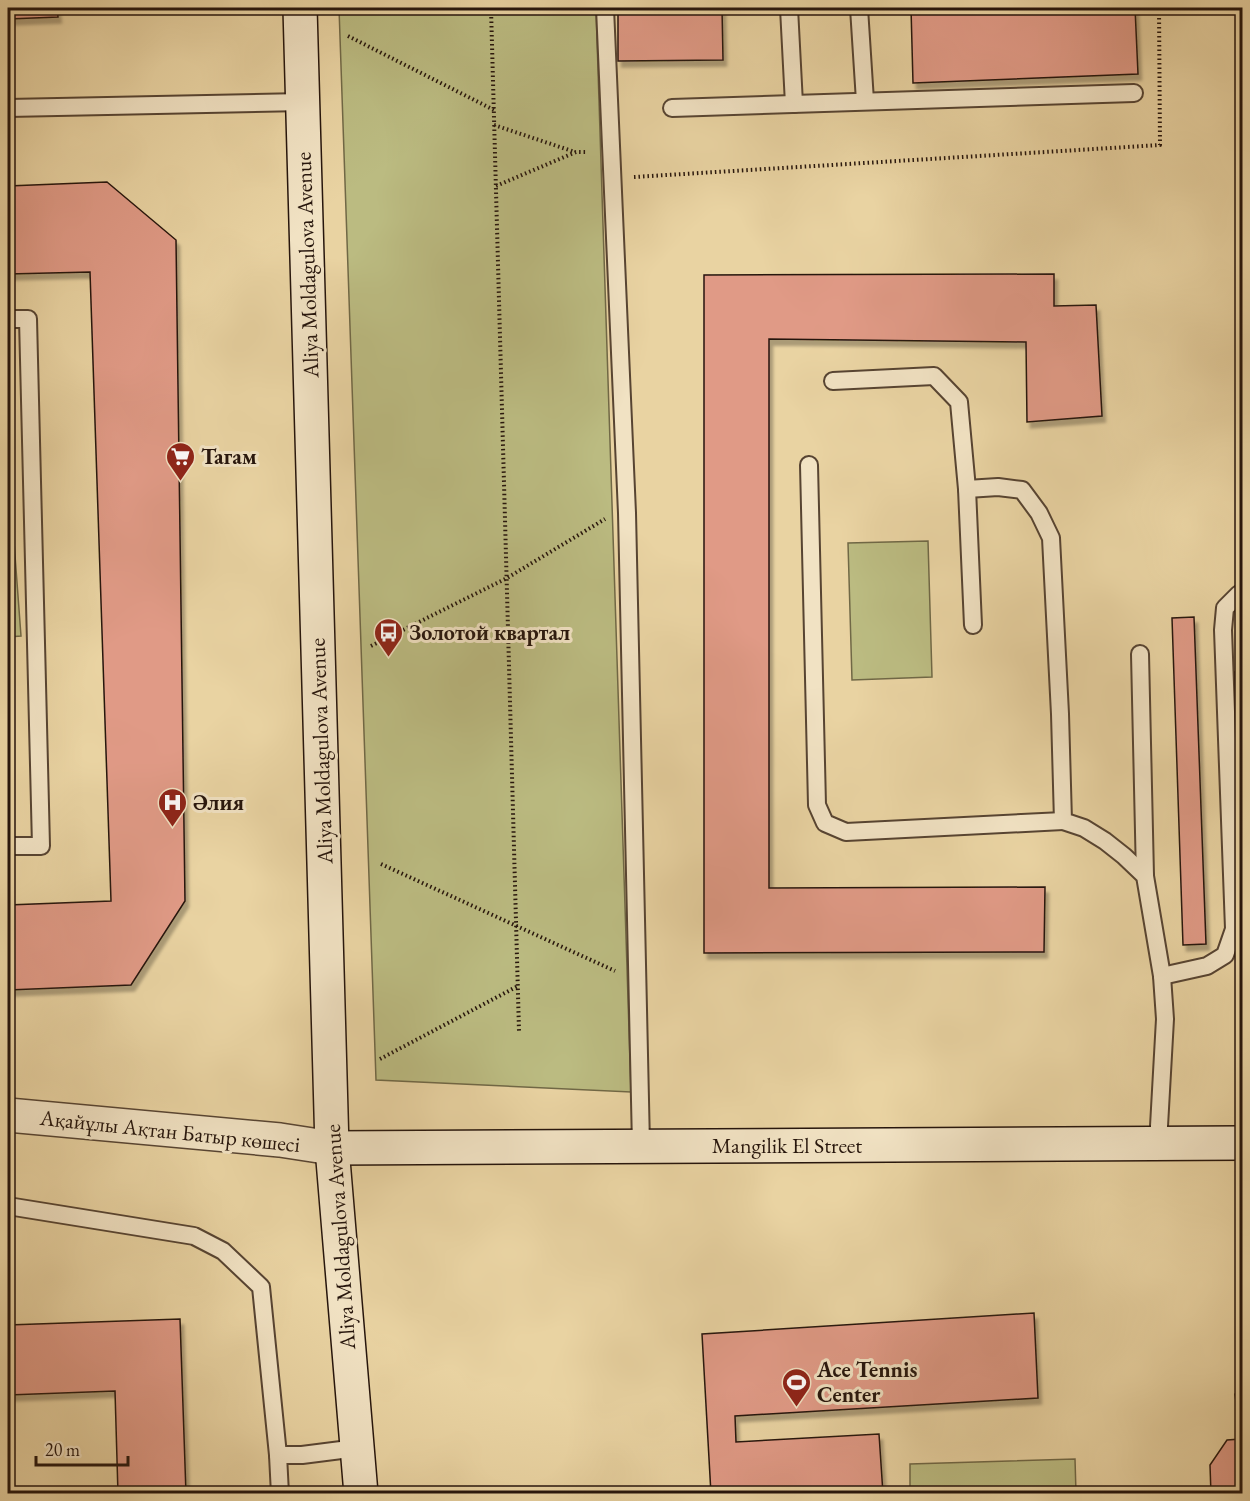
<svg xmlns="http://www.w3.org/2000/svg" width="1250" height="1501" viewBox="0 0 1250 1501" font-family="'EB Garamond',serif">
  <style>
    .green { fill: #bbbb81; stroke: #706846; stroke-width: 1.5 }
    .building { fill: #e09a86; stroke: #26150c; stroke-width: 1.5; filter: url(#shadow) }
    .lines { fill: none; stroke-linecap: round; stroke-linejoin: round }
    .lane-casing { stroke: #574432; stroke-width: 20 }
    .street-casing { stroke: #574432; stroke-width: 36 }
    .secondary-casing { stroke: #26150c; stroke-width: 36 }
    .path { stroke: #26150c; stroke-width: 4; stroke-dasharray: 1.5 3; stroke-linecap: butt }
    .lane { stroke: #f1e2c3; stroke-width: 16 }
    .street { stroke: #f1e2c3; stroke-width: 33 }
    .secondary { stroke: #f1e2c3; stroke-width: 33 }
    .labels { text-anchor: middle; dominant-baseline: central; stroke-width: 6; stroke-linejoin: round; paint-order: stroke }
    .street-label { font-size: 22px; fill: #26150c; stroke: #f1e2c3 }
    .poi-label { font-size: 22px; font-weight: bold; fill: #26150c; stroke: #f1e2c3; text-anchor: start }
  </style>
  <defs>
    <filter id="shadow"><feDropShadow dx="3.5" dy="6" stdDeviation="1.5" flood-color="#0004"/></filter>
  </defs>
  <rect width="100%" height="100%" fill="#e9d3a2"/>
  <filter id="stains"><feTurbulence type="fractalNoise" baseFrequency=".00333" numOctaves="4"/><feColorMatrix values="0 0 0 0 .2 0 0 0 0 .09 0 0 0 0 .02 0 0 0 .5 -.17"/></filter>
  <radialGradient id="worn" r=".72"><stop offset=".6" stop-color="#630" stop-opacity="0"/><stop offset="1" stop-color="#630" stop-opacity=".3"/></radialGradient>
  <g class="green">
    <path d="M339,8H596L631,1092L376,1080Z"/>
    <path d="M928,541L932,677L852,680L848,543Z"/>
    <path d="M14,542L21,636L8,637V543Z"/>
    <path d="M1075,1459L1076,1493H910V1464Z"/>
  </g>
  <g class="building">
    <path d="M8,8H57L58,17L8,19Z"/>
    <path d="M618,8H722L723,60L618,61Z"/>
    <path d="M911,8H1135L1138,74L913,83Z"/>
    <path d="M107,182L176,240L185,901L131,985L8,990V905L111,901L90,272L8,274V186Z"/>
    <path d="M1054,274V306L1096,305L1102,416L1027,422L1026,342L769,339V888L1045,887L1044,952L704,953V275Z"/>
    <path d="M1194,617L1206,944L1183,945L1172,618Z"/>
    <path d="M1234,672H1242V874Z"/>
    <path d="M1034,1313L1038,1398L735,1416L736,1442L879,1434L883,1494H711L702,1334Z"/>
    <path d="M180,1319L186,1494H118L115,1391L8,1395V1325Z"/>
    <path d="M1242,1389V1494H1211L1210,1465L1227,1440L1241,1439L1235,1394Z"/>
  </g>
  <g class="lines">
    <defs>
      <g id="lane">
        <path d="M605,8L627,513L641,1145"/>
        <path d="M789,8L794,104"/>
        <path d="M859,8L865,101"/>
        <path d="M8,108L303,102"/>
        <path d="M672,108L1134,93"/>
        <path d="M8,319H28L41,846H8"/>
        <path d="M833,381L934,376L959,402L967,489L998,487L1022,490L1039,513L1051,538L1060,714L1063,821L1084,828L1105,841L1124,856L1145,876L1162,976L1165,1019L1158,1144"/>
        <path d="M809,465L817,805L825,823L846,832L1063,821"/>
        <path d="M967,489L973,625"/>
        <path d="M1140,654L1145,876"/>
        <path d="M1162,976L1207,966L1225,955L1234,929L1223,630L1225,608L1239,594H1242"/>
        <path d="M8,1206L194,1236L223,1251L261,1287L278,1455L280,1494"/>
        <path d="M278,1455H302L357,1448"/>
      </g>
      <path id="street" d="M8,1115L280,1140L332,1148"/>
      <g id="secondary">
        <path d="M300,8L332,1148L361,1494"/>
        <path d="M332,1148L1242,1143"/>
      </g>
    </defs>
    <use href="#lane" class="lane-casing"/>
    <use href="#street" class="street-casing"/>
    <use href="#secondary" class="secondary-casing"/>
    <g class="path">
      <path d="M491,8L519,1031"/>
      <path d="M348,36L494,110"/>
      <path d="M494,125L575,152"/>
      <path d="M634,177L1160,145L1159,8"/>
      <path d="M496,186L576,152H588"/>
      <path d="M371,646L507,578L605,519"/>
      <path d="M381,864L615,971"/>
      <path d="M380,1059L518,986"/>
    </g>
    <use href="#lane" class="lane"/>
    <use href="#street" class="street"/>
    <use href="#secondary" class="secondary"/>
  </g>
  <defs>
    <symbol id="supermarket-pin" viewBox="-11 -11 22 30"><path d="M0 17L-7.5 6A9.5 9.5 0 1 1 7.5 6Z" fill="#8f2418" stroke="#f1e2c3"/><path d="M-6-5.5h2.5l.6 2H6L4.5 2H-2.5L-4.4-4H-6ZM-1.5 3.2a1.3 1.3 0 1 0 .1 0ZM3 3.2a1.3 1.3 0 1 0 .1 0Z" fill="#fff"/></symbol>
    <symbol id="bus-pin" viewBox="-11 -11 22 30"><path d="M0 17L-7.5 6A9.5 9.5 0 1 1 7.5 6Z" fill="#8f2418" stroke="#f1e2c3"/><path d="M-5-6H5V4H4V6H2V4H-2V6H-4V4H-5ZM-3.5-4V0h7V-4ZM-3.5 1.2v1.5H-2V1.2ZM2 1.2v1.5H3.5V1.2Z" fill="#fff"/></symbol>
    <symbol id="hospital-pin" viewBox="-11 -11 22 30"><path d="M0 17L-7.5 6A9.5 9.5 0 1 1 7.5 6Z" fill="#8f2418" stroke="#f1e2c3"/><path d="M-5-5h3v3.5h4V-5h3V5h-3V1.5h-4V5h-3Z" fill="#fff"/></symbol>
    <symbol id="stadium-pin" viewBox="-11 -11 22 30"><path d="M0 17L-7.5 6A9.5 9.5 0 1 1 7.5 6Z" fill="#8f2418" stroke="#f1e2c3"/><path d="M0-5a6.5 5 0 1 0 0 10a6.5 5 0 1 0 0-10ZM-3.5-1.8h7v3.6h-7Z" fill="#fff"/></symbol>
  </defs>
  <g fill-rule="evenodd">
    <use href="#supermarket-pin" x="164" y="440" width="33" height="45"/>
    <use href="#bus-pin" x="372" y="616" width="33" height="45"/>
    <use href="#hospital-pin" x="156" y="786" width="33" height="45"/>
    <use href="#stadium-pin" x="780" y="1366" width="33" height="45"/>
  </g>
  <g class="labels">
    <g class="street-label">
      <text transform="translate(307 265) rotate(-92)">Aliya Moldagulova Avenue</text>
      <text transform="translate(321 751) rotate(-92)">Aliya Moldagulova Avenue</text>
      <text transform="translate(170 1131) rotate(6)">Ақайұлы Ақтан Батыр көшесі</text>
      <text x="787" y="1145">Mangilik El Street</text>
      <text transform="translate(340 1237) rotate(-94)">Aliya Moldagulova Avenue</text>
    </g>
    <g class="poi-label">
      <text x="201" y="456">Тагам</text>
      <text x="409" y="632">Золотой квартал</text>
      <text x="193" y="802">Әлия</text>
      <text x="817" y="1369">Ace Tennis<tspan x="817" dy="25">Center</tspan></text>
    </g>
  </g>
  <rect width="1250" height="1501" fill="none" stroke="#e9d3a2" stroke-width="30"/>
  <rect x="9" y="9" width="1232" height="1483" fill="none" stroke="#26150c" stroke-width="3"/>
  <rect x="15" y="15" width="1220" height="1471" fill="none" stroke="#26150c" stroke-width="1.5"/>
  <path d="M36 1456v9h92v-9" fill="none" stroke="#26150c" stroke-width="3"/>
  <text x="45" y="1456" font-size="18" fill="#26150c" stroke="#f1e2c3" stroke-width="4.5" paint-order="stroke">20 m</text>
  <rect width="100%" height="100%" filter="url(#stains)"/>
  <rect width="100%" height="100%" fill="url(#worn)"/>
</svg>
